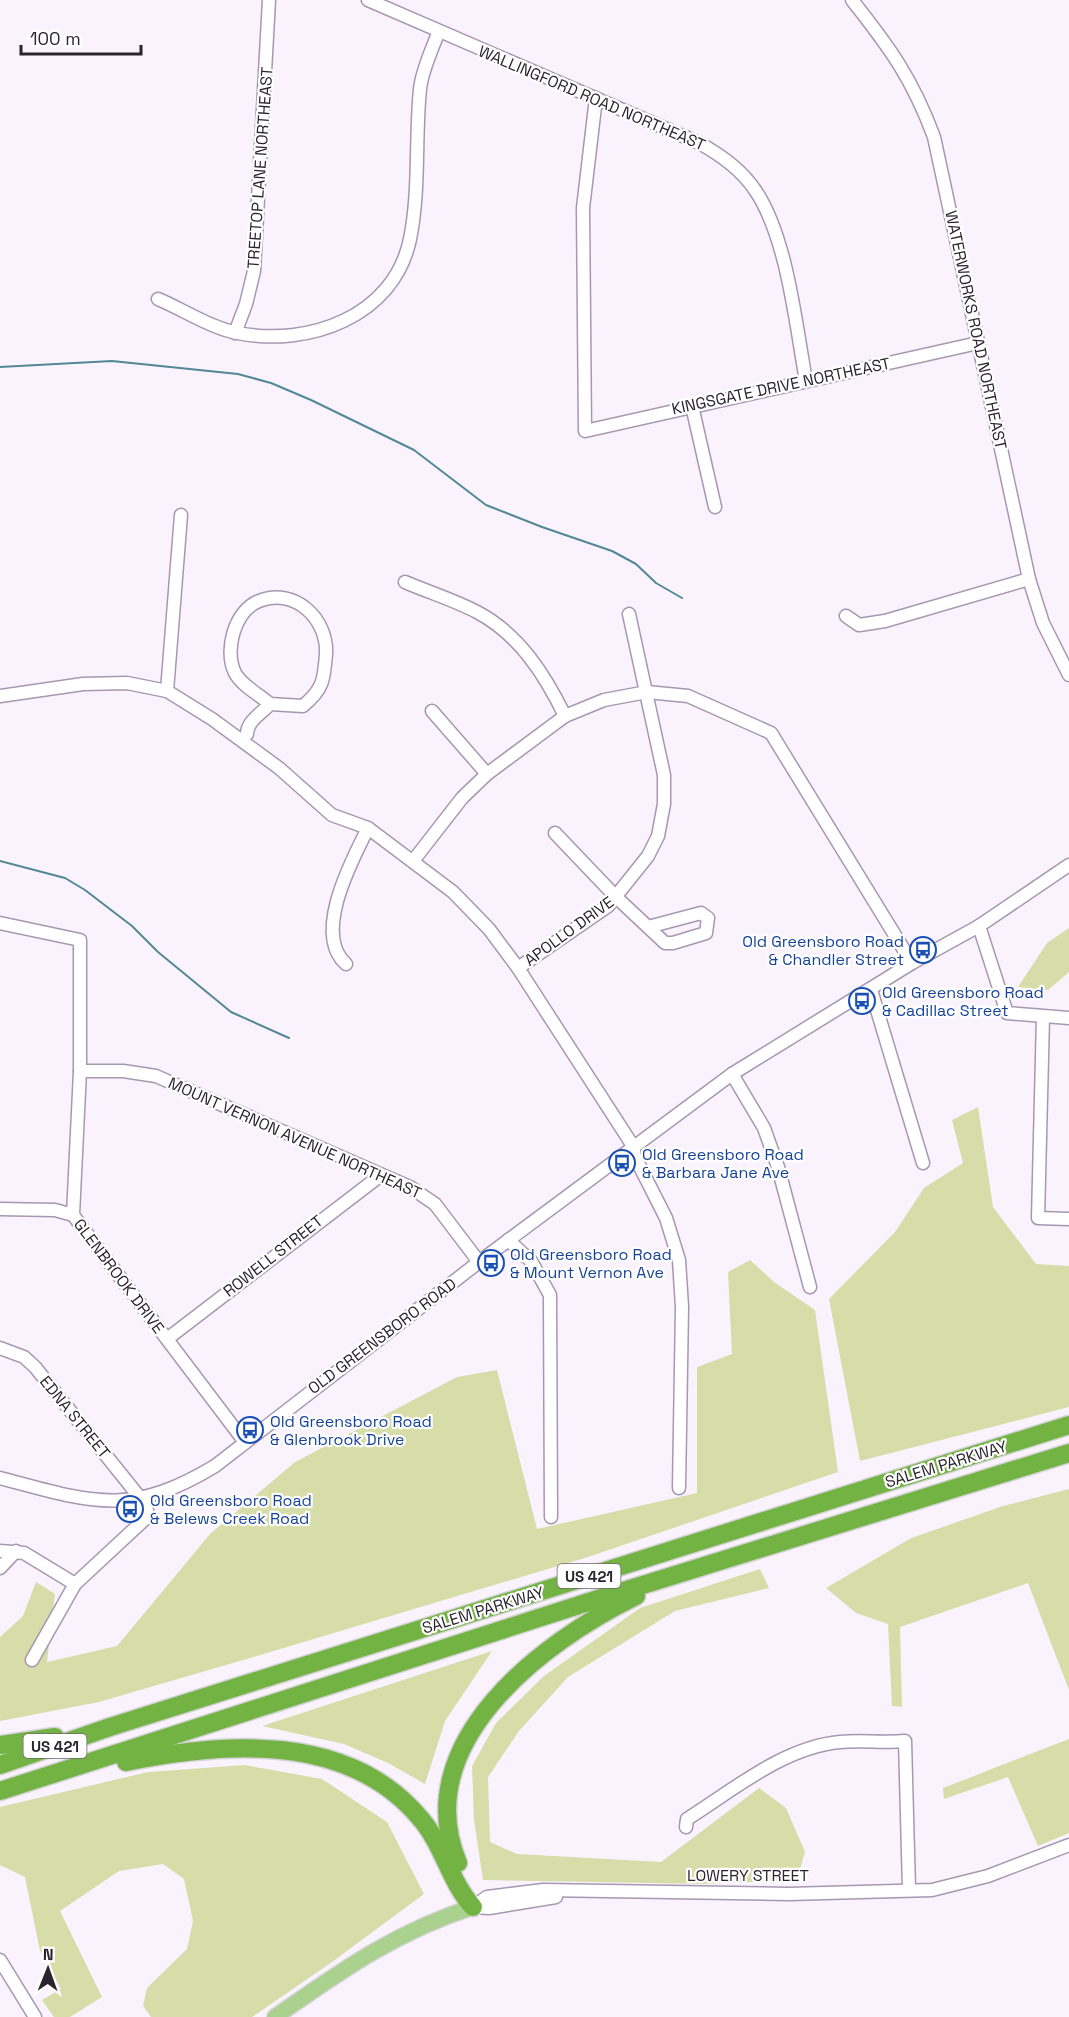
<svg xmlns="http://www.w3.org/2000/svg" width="1069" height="2017" viewBox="0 0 1069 2017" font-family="'Space Grotesk',sans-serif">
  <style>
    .green { fill: #d7dda9 }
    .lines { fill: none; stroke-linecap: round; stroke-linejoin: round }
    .stream { stroke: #528895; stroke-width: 2 }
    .minor-casing { stroke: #a797b0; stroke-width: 15 }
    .major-casing { stroke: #d4d3d5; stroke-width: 18 }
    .highway-casing { stroke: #d4d3d5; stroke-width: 21 }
    .minor { stroke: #fff; stroke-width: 12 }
    .major { stroke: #abd18e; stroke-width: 15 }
    .highway { stroke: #73b343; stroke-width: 18 }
    .labels { text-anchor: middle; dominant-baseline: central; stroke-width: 4.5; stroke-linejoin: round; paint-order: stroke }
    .shield { fill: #fff; stroke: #6a666d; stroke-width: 1.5 }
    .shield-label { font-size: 15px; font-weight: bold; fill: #2a242e }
    .street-label { font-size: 16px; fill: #2a242e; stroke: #fff }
    .transit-label { font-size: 16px; fill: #164399; stroke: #fff; text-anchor: start }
  </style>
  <rect width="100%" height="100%" fill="#faf3fe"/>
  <g class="green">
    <path d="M1069,928V972L1048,990L1018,987L1047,943Z"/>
    <path d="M978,1107L993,1207L1036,1264L1069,1266V1407L860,1461L829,1299L895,1232L924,1188L963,1163L952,1120Z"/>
    <path d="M750,1260L774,1282L815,1310L838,1472L588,1557L267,1653L99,1702L0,1721V1637L23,1616L36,1582L55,1594L47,1662L117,1646L210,1534L295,1462L457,1377L497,1370L537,1529L697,1493V1367L732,1354L728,1272Z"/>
    <path d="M1069,1489V1690L1028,1583L900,1627L902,1707L892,1706L888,1624L856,1613L826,1588L911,1538L1003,1506Z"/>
    <path d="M760,1569L769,1588L675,1611L568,1677L519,1731L488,1777L490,1842L517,1854L661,1862L759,1788L786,1808L805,1852L797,1880L703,1884L483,1880L474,1820L472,1766L496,1723L544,1676L640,1608Z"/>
    <path d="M492,1651L445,1721L425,1784L388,1763L344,1744L262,1726Z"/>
    <path d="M1069,1739V1833L1038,1846L1008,1777L944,1799L943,1788Z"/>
    <path d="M245,1765L322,1779L387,1822L424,1894L332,1962L252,2017H151L143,2006L147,1988L187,1949L193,1921L184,1879L163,1864L119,1871L60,1911L102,1997L70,2017H54L42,2000L61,1989L40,1951L25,1877L0,1865V1807L148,1772Z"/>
  </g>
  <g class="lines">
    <g class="stream">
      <path d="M0,367L112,361L238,374L271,383L311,400L414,450L486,505L542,527L612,551L636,564L656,583L682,598"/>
      <path d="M0,861L65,878L85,890L132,926L158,952L231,1012L289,1038"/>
    </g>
    <defs>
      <g id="minor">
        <path d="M368,0L699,143C721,155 741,169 755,190C787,236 796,326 806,381"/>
        <path d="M852,0C890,48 912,78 934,137L1029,579L1043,623L1069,675"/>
        <path d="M596,98L583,208L585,431L978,343"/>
        <path d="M158,299C182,309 213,329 238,333C308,347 394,317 410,239C420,190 415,138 420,89C422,70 432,50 438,33"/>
        <path d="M235,333L246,304L254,271L269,0"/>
        <path d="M692,406L715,507"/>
        <path d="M405,582C428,592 454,600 477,612C519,634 545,675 565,716"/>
        <path d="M846,616L859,625L885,621L1029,579"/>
        <path d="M167,691L181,515"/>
        <path d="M0,696L83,684L127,683L167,691L212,719L279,768L332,815L368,828L453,892L489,929L518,968L633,1146L635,1157L666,1218L679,1260L682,1307L679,1488"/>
        <path d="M432,711L487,774"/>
        <path d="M247,734C247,721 261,714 270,704L303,706C323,689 324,681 326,654C328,619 295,587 259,601C234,611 224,651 235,673C242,686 260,695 270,704"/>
        <path d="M555,833L616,897L665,943H673L706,933L708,918L701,913L648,927"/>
        <path d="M413,861L462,798L487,774L565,716L604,700L647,692L688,696L771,733L912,963"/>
        <path d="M0,923L80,940V1071L73,1215L244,1441"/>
        <path d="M979,926L1007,1013L1069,1018"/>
        <path d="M346,964C312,934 352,860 368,828"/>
        <path d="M518,968L608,906L648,856L658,836L664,804V775L629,614"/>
        <path d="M871,990L923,1163"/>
        <path d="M1043,1017L1038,1218L1069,1219"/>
        <path d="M80,1071H123L156,1076L410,1187L435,1204L479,1262"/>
        <path d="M732,1074L764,1128L778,1167L810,1287"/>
        <path d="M0,1209L55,1210L73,1215"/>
        <path d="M508,1240L531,1261L550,1295L551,1517"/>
        <path d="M167,1339L381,1175"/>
        <path d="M0,1348L24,1357L35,1367L141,1499L147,1510L145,1519L75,1584L32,1660"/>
        <path d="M0,1478C91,1502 129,1518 215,1466L479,1262L732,1074L912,963L979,926L1069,865"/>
        <path d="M0,1551L24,1553L75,1584"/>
        <path d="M0,1568L16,1551"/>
        <path d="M686,1827L687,1819C733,1790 784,1747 840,1742C861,1740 883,1743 905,1741L909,1889"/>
        <path d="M473,1907L487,1897L543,1890L789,1894L932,1890L988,1876L1069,1845"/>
        <path d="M473,1907L489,1908L556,1897"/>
        <path d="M0,1960L35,2017"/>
      </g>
      <path id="major" d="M275,2017C341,1971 395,1932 473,1907"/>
      <g id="highway">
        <path d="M0,1745L55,1737"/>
        <path d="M126,1762C224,1742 348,1732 420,1818C443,1844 450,1882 473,1907"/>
        <path d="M0,1765L110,1727L1069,1425"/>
        <path d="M0,1791L604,1597L1069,1453"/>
        <path d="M458,1863C408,1743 542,1642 636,1596"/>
      </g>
    </defs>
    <use href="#minor" class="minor-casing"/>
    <use href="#major" class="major-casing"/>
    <use href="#highway" class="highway-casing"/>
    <use href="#minor" class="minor"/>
    <use href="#major" class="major"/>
    <use href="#highway" class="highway"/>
  </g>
  <defs>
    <symbol id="bus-ring" viewBox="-11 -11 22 22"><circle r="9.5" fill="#fff" stroke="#1a4fb4" stroke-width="1.5"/><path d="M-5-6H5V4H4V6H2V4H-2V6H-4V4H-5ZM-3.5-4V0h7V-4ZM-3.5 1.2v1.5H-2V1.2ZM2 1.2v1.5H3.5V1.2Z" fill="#1a4fb4"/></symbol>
  </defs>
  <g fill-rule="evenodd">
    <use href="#bus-ring" x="908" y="935" width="30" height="30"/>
    <use href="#bus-ring" x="847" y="986" width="30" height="30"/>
    <use href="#bus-ring" x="607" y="1148" width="30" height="30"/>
    <use href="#bus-ring" x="476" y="1248" width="30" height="30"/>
    <use href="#bus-ring" x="235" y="1415" width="30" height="30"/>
    <use href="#bus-ring" x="115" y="1494" width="30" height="30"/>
  </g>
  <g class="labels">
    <g class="shield">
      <rect x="557.5" y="1564" width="63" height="24" rx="4.5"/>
      <rect x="23.5" y="1734" width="63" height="24" rx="4.5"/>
    </g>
    <g class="shield-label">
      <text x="589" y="1576">US 421</text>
      <text x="55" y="1746">US 421</text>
    </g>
    <g class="street-label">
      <text transform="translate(592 98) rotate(23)">WALLINGFORD ROAD NORTHEAST</text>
      <text transform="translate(260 168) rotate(-86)">TREETOP LANE NORTHEAST</text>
      <text transform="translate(976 330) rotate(78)">WATERWORKS ROAD NORTHEAST</text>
      <text transform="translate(781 386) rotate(-12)">KINGSGATE DRIVE NORTHEAST</text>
      <text transform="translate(569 931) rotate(-36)">APOLLO DRIVE</text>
      <text transform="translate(295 1138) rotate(24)">MOUNT VERNON AVENUE NORTHEAST</text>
      <text transform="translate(273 1256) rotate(-38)">ROWELL STREET</text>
      <text transform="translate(119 1276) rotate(53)">GLENBROOK DRIVE</text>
      <text transform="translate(382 1336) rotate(-37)">OLD GREENSBORO ROAD</text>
      <text transform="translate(75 1417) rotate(51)">EDNA STREET</text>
      <text transform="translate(946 1464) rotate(-17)">SALEM PARKWAY</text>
      <text transform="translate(483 1610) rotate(-17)">SALEM PARKWAY</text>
      <text x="748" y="1875">LOWERY STREET</text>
    </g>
    <g class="transit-label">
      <text x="904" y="941" text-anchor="end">Old Greensboro Road<tspan x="904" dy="18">&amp; Chandler Street</tspan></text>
      <text x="882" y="992">Old Greensboro Road<tspan x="882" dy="18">&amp; Cadillac Street</tspan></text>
      <text x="642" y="1154">Old Greensboro Road<tspan x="642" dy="18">&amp; Barbara Jane Ave</tspan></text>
      <text x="510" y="1254">Old Greensboro Road<tspan x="510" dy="18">&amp; Mount Vernon Ave</tspan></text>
      <text x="270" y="1421">Old Greensboro Road<tspan x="270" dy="18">&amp; Glenbrook Drive</tspan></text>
      <text x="150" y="1500">Old Greensboro Road<tspan x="150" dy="18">&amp; Belews Creek Road</tspan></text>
    </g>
  </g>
  <g transform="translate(48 1969) rotate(1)" stroke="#ffffff" stroke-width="4.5" paint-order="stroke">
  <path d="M0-4.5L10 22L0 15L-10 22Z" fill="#2a242e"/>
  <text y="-9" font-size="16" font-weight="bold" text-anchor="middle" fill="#2a242e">N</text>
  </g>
  <path d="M21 45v9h120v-9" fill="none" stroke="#2a242e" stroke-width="3"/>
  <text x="30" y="45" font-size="18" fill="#2a242e" stroke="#ffffff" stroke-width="4.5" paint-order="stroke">100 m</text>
</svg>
